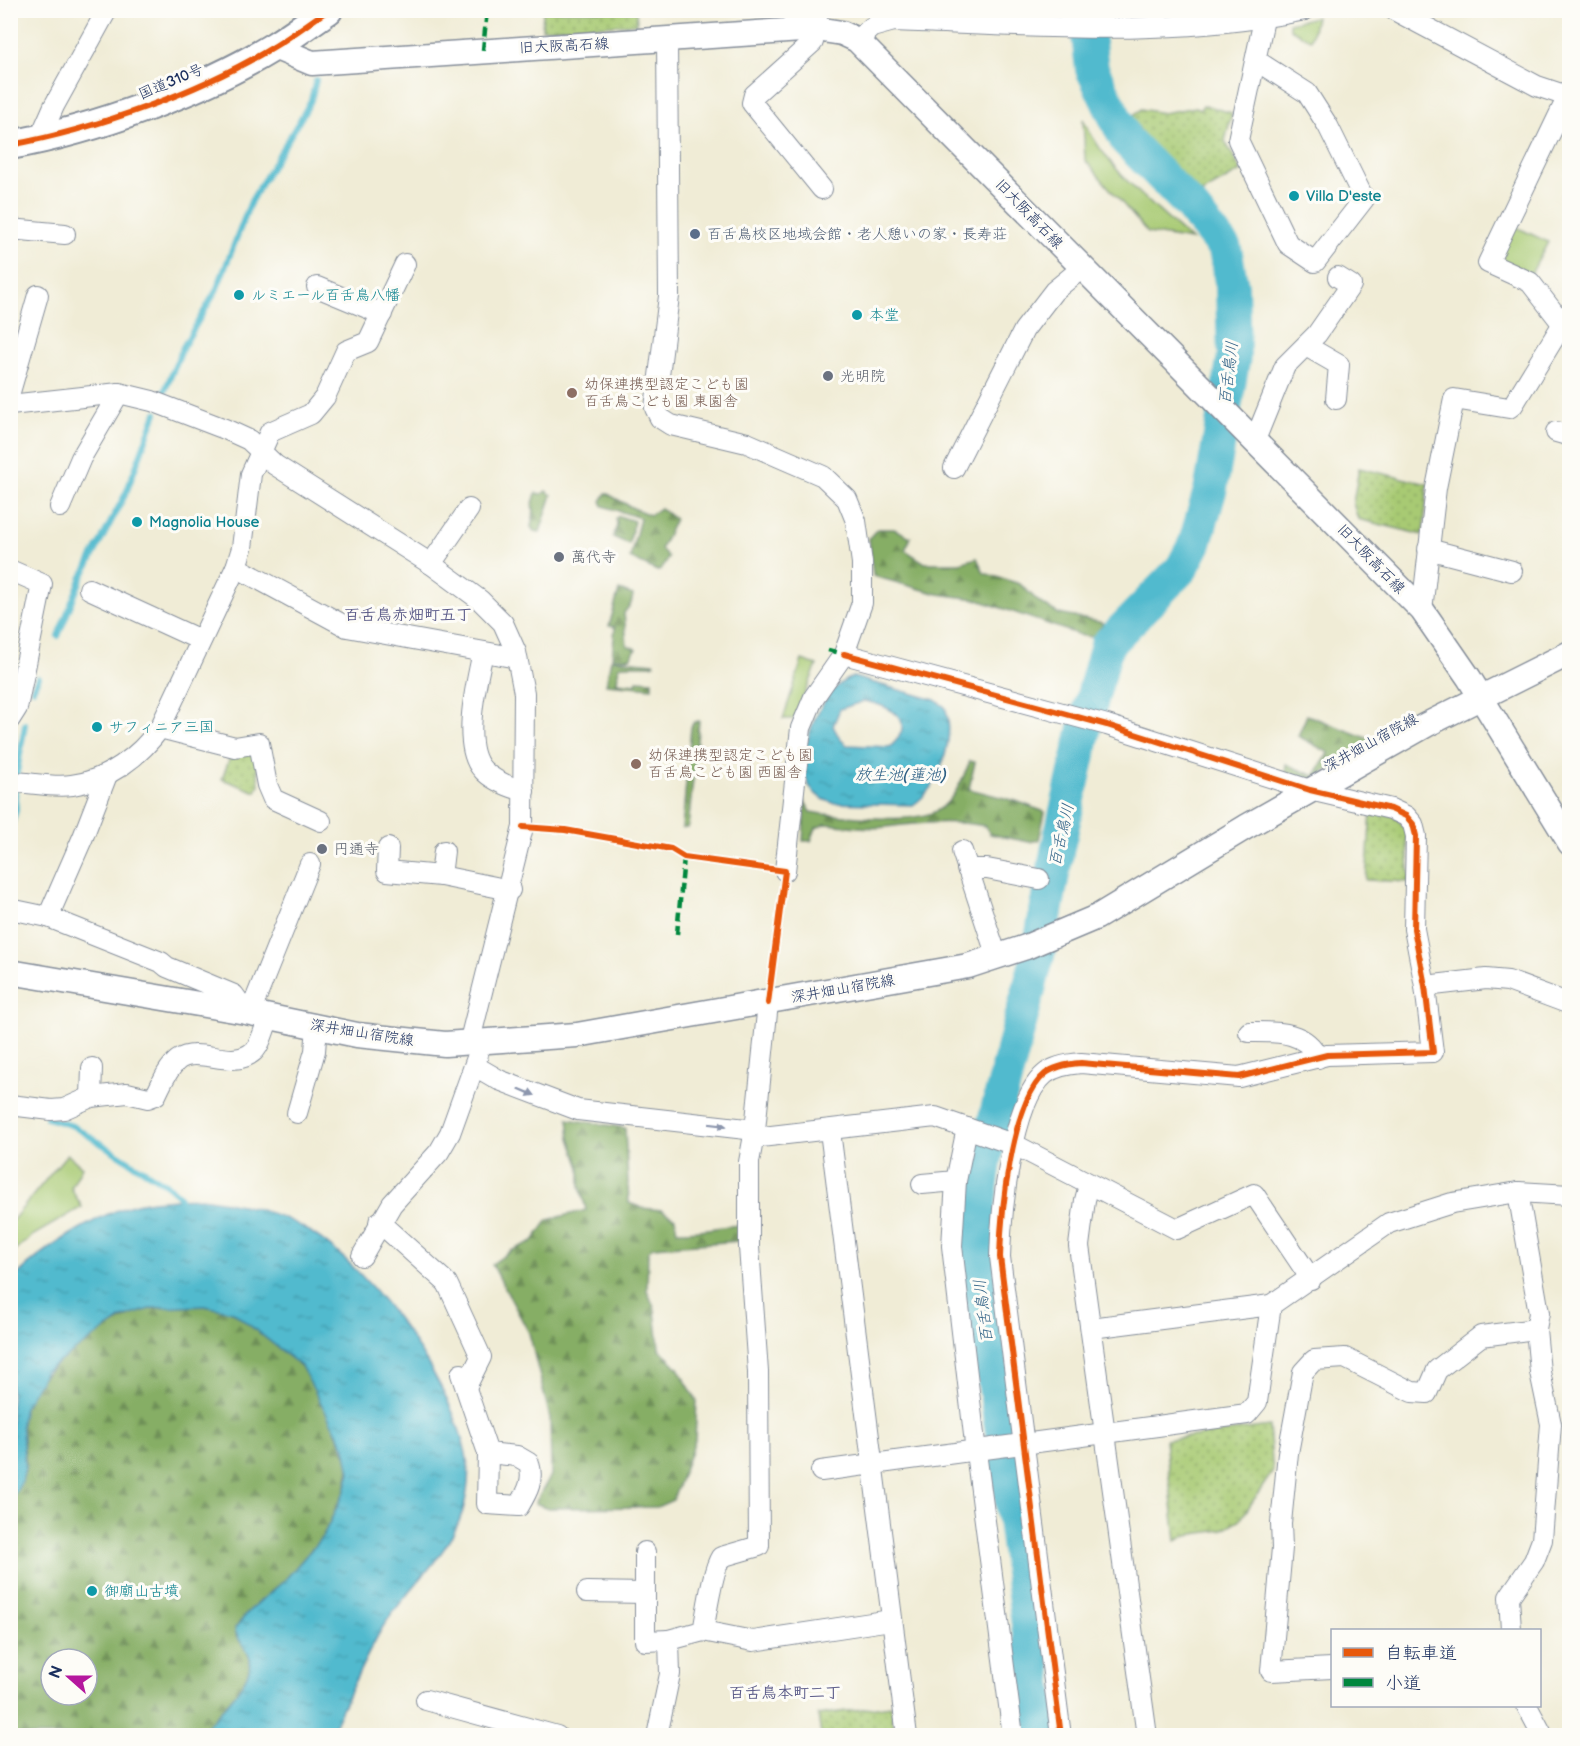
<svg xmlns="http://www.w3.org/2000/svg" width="1580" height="1746" viewBox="0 0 1580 1746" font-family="'Balsamiq Sans','Klee One',sans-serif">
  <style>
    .green { fill: #a8ca73; stroke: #627c68; stroke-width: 1.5 }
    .forest { fill: url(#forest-firs); stroke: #506e62; stroke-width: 1.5; fill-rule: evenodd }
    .park { fill: url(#park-dots); stroke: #627c68; stroke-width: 1.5 }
    .water { fill: url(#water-ripples); stroke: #367496; stroke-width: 1.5; fill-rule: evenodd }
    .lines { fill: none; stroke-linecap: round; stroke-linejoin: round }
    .stream { stroke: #51bace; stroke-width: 6 }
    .river { stroke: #51bace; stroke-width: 34 }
    .minor-casing { stroke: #868e9a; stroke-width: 22 }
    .major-casing { stroke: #868e9a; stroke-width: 27 }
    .highway-casing { stroke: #868e9a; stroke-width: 32 }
    .minor { stroke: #fff; stroke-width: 20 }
    .major { stroke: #fff; stroke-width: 24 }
    .highway { stroke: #fff; stroke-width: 28 }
    .quiet { stroke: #00873e; stroke-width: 4.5; stroke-dasharray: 9 4.5; stroke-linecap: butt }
    .cycleway-casing { stroke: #fdfcf7; stroke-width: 10 }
    .cycleway { stroke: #e8590c; stroke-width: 6 }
    .oneway { fill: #8d97ae }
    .culture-dot { fill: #0f9aa8; stroke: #fdfcf7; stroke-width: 2 }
    .service-dot { fill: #5c6f8a; stroke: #fdfcf7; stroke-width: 2 }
    .worship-dot { fill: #6b7280; stroke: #fdfcf7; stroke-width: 2 }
    .education-dot { fill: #8d6e63; stroke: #fdfcf7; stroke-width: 2 }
    .labels { text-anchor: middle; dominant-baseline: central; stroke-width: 6; stroke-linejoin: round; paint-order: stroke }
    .street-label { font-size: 15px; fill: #1b2f5e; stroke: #fdfcf7 }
    .culture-label { font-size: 15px; fill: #0d838f; stroke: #fdfcf7; text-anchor: start }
    .service-label { font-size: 15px; fill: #4e5e75; stroke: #fdfcf7; text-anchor: start }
    .worship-label { font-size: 15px; fill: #5b616d; stroke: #fdfcf7; text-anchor: start }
    .education-label { font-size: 15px; fill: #785e54; stroke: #fdfcf7; text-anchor: start }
    .water-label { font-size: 16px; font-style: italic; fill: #2e6085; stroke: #fdfcf7 }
    .neighbourhood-label { font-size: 16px; font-weight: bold; fill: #5d5d8a; stroke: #fdfcf7 }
  </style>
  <defs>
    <pattern id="forest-firs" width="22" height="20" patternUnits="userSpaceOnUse" patternTransform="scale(1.5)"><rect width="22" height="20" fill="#86ae65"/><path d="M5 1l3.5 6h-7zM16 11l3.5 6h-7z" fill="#6d8e56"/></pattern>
    <pattern id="park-dots" width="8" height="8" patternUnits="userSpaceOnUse" patternTransform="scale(1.5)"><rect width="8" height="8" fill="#a8ca73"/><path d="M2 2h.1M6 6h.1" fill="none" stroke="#88a462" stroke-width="1.8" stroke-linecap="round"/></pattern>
    <pattern id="water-ripples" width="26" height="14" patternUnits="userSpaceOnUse" patternTransform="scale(1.5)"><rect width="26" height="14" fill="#51bace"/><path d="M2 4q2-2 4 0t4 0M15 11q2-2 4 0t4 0" fill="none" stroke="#4298aa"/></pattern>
  </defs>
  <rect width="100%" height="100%" fill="#fdfcf7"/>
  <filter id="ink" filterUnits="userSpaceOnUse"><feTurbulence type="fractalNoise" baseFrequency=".0167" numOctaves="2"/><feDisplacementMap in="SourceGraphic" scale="12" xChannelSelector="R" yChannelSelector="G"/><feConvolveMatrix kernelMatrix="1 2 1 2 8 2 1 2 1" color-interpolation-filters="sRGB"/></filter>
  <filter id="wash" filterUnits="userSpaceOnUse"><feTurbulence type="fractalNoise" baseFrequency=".008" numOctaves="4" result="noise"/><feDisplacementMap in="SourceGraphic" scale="24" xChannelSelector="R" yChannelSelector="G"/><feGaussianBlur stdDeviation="1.35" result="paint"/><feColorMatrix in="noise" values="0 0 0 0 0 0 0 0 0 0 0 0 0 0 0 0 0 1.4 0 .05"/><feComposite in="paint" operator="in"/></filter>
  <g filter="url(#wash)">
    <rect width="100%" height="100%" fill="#f0ecd6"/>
    <g class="green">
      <path d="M1316,17L1311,40L1290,29L1289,23Z"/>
      <path d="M1083,119C1107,170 1151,203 1191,240L1148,233L1085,160Z"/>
      <path d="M1512,225L1548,242L1531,274L1497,259Z"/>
      <path d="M802,660L817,665L794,719H783Z"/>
      <path d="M67,1154L82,1167L71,1188L82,1207L32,1236L11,1254V1222Z"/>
    </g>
    <g class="forest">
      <path d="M546,491L552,495L540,532L534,531L531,527L534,510L532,507L536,493L542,494Z"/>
      <path d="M606,493L633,508L650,515L660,508L675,519L661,549L668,557L662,569L657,571L630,558L640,518L603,506L601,501Z"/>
      <path d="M619,516L634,521L629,544L613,537L617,525L616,518Z"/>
      <path d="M877,529H894L911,537L905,550L925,563H960L977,558L984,573L1020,584L1040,603L1059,614L1104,623L1094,637L1083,636L975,599L938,594L873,576L869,538Z"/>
      <path d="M619,590L633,595L631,604L624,613L627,645L636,649L630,658H612L615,627L609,626Z"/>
      <path d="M611,659L654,663V665H623L619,667L617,682L636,684L637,680L652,681V688L606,684Z"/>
      <path d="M1307,715L1372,740L1368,746L1310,781L1285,774L1286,764L1314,776L1329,753L1298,736Z"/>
      <path d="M699,721L688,828H682L691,727L694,722Z"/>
      <path d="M970,761L975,762L969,789L1016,801L1045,812L1039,840L1029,842L990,834L985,826C952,820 918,823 886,827C867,830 844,825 825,824L816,828L811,841H803L805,802L811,812L822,814C853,816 916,826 941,808C956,797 963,777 970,761Z"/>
      <path d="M568,1119L625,1128L629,1203L642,1208L662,1210L675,1218L677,1231C699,1232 717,1227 739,1225L740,1241L653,1247L648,1251L647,1290L655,1310L659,1348L678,1368L697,1401L695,1440L673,1500L657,1507L548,1508L535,1503L551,1475L550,1418L529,1333L492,1264L511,1251L533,1241L548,1220L586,1210L580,1186V1168L570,1138Z"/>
      <path d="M205,1306L233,1312L301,1366L325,1407L350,1464L345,1491L323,1536L284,1581L250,1610L240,1622L236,1636C240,1642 247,1649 249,1656C258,1678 212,1720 198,1735L11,1736L10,1501C16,1491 24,1480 25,1468C27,1448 18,1428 23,1408C32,1372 119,1313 154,1308C171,1306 188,1307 205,1306ZM51,1659H87V1695H51Z"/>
    </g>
    <g class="park">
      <path d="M543,11H636L637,24L542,29Z"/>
      <path d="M1203,105L1232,113L1225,141L1241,171L1195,197L1156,157L1132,117L1141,109L1163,113L1196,107L1201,109Z"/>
      <path d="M1359,468L1428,484L1423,535L1358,519L1353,503Z"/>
      <path d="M256,752L259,784L256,792L222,779L231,754Z"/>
      <path d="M1371,811L1394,816L1406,828L1410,882L1366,880Z"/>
      <path d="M1269,1426L1273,1471L1241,1519L1222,1530L1187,1535L1176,1541L1165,1440Z"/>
      <path d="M891,1705L895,1735H821L818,1715Z"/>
    </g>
    <g class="water">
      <path d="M853,677L935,700L945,707C956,738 940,787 913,805L833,803C825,800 819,798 813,791C789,764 820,686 853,677ZM864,701C891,706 919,721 890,747L847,745L840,739L833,726L840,709Z"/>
      <path d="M202,1198C240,1204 276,1210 309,1231C374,1271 459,1390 468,1466C470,1477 467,1491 465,1502C455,1552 407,1587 381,1630C362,1663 346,1700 330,1735H198C212,1719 255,1681 250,1658C247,1646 236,1641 235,1628L250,1610L284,1581L323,1536L345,1491L350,1472L345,1448L301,1366L233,1312L205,1306L153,1308L122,1318L46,1371L24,1407L21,1421L25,1467L22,1481L11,1501V1282C37,1252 101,1211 141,1203C161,1199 182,1199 202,1198Z"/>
    </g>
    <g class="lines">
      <g class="stream">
        <path d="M163,395L183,347L216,291L251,201L304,113L311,100L316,80"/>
        <path d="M58,636L82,577L126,493L156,413"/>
        <path d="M33,689L38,678"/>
        <path d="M16,778L25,724"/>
        <path d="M10,829L16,810L15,791"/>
        <path d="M47,1118L73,1126L167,1185L179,1195L182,1205"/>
      </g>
      <path class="river" d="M1043,1736L1003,1438L979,1286L977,1231L980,1195L987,1148L1038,955L1058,847L1089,710L1107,645L1182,568L1195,543L1211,487L1234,356L1232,287L1225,249L1188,203L1126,140L1092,69L1085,10"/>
    </g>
  </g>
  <g filter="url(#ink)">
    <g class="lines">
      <defs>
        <g id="minor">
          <path d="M818,10L813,42L754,95L752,103L822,189"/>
          <path d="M1394,10L1537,86L1567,96"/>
          <path d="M667,38L669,296L655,408L660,418L671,425L747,443L823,476L847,499L856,521L862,563V603L844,654L814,697L801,728L785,871"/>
          <path d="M857,40L872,27L894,21C1030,26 1171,38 1305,10"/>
          <path d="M1257,61L1307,93L1328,126L1364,199L1315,262L1288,244L1238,140L1266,10"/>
          <path d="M39,140L54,106L107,10"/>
          <path d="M10,229L65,234"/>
          <path d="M317,287L382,314"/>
          <path d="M1568,331L1530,282L1488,263L1570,92"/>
          <path d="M1306,346L1339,365L1336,399"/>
          <path d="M10,392L38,295"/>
          <path d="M10,405L119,393L152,401L225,429L249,440L275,465L431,564L480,600L503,623L516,652L524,693L523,827L469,1044"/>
          <path d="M1556,432L1570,436"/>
          <path d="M1255,440L1285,366L1317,334L1351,285L1338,277"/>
          <path d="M954,468L1024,330L1054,291L1082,268"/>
          <path d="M60,507L81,458L119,393"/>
          <path d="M1428,549L1512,571"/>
          <path d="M431,564L469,509"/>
          <path d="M236,567L347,627L517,658"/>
          <path d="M10,570L42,584L17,708L10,719"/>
          <path d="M89,589L200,640"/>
          <path d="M1422,610L1436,488L1454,399L1509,408L1513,405L1570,312"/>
          <path d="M483,652C477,680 460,747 483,770C493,781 510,787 524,791"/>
          <path d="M844,654L1107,725L1310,790L1391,809L1406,816L1413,824L1416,836L1414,929L1425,986L1433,1052L1327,1055L1239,1077L1081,1063C1068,1064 1055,1066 1045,1074C1011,1102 1001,1214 1000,1257L1061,1736"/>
          <path d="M160,728L235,747L259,743L267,785L273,799L321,821"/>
          <path d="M10,782C30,782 52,788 72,785C108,780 139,757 160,728L236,567L242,548L251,474L270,432L311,414L325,397L346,351L368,342L405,264"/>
          <path d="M388,848L387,871L441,876L510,890"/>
          <path d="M962,851L997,957"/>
          <path d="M967,869H987L1039,879"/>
          <path d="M441,876L444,851"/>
          <path d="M10,909L48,917L161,962L167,967L234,995L246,1012"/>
          <path d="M48,917L83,837L107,775"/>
          <path d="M1425,986L1486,979L1508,981L1570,1004"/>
          <path d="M250,1013L310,864"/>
          <path d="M1249,1032C1275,1032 1306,1030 1318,1058"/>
          <path d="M475,1066L499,1080L578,1110L755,1130"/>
          <path d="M91,1097L92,1068"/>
          <path d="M10,1105L51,1110L64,1109L91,1097L127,1093L148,1098L156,1095C162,1083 167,1069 178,1060C200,1045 232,1071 254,1051C261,1044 265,1027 269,1017"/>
          <path d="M297,1113L315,1051L317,1026"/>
          <path d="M967,1128L956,1181L952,1246L976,1452L1013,1736"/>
          <path d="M830,1131L907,1736"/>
          <path d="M753,1138L935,1117L1015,1145L1177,1229L1254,1194L1311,1279"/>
          <path d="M922,1184L956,1181"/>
          <path d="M1089,1185L1085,1200L1079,1246L1147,1736"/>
          <path d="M379,1222L447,1283L481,1357L466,1387"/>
          <path d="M362,1256L392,1204L439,1152L450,1133L478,1055"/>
          <path d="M1091,1328L1271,1305"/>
          <path d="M461,1374L488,1453L487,1504L519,1506C528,1491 534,1480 529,1463L517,1456L488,1453"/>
          <path d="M821,1471L1247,1414L1257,1402L1271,1305L1389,1223L1452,1203L1518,1192L1570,1195"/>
          <path d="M645,1552V1641L669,1640"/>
          <path d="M587,1592L645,1593"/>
          <path d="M1511,1630L1509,1597L1534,1561L1542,1540L1551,1424L1540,1372L1536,1329L1539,1313L1518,1192"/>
          <path d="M703,1631L753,1641L891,1620"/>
          <path d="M1332,1668L1271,1671L1282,1548L1281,1523L1288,1453L1303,1372L1314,1360L1345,1358L1412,1392L1427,1393L1437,1370L1481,1336L1536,1329"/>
          <path d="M426,1700L557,1736"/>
          <path d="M1527,1706L1543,1736"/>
          <path d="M657,1736L670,1674L669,1640L703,1631C707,1612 712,1571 721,1557L759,1546L758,1372L749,1247V1162L755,1130L768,1003"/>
        </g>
        <g id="major">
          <path d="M274,47L312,63L816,29L842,33L857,40L1422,610L1469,678L1570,843"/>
          <path d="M10,972L246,1012L357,1035L445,1044L577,1035L968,966L1026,947L1097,917L1246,827L1426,725L1570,653"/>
        </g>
        <path id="highway" d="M10,145C94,130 202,91 275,46C293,35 310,22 328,10"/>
      </defs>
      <use href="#minor" class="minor-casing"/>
      <use href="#major" class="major-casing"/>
      <use href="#highway" class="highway-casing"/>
      <use href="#minor" class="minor"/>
      <use href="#major" class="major"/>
      <use href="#highway" class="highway"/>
      <g class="quiet">
        <path d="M483,50L487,10"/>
        <path d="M828,650L844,654"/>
        <path d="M677,934L684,857"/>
      </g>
      <defs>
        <g id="cycleway">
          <path d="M10,145C94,130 202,91 275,46C293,35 310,22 328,10"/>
          <path d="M844,654L1107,725L1310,790L1391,809L1406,816L1413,824L1416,836L1414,929L1425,986L1433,1052L1327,1055L1239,1077L1081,1063C1068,1064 1055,1066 1045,1074C1011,1102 1001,1214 1000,1257L1061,1736"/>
          <path d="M523,827L565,830L671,849L684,857L785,871L768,1003"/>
        </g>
      </defs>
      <use href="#cycleway" class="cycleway-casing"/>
      <use href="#cycleway" class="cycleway"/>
    </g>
    <defs><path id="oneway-solid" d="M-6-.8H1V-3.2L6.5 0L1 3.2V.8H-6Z" transform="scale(1.5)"/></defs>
    <g class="oneway">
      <use href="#oneway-solid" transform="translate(527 1092) rotate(23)"/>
      <use href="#oneway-solid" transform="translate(718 1125) rotate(7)"/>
    </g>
  </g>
  <g class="culture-dot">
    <circle cx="1294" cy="196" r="6"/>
    <circle cx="239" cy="295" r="6"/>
    <circle cx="857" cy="315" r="6"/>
    <circle cx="137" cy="522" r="6"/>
    <circle cx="97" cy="727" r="6"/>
    <circle cx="92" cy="1591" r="6"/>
  </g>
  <circle class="service-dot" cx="695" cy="234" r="6"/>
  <g class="worship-dot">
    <circle cx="828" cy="376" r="6"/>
    <circle cx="559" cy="557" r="6"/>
    <circle cx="322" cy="849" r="6"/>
  </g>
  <g class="education-dot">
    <circle cx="572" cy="393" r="6"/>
    <circle cx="636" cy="764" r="6"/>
  </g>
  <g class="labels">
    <g class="street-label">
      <text transform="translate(564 46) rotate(-3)">旧大阪高石線</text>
      <text transform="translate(171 82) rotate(-23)">国道310号</text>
      <text transform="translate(1029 214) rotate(46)">旧大阪高石線</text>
      <text transform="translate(1371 559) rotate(46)">旧大阪高石線</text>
      <text transform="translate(1371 743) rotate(-29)">深井畑山宿院線</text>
      <text transform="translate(843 989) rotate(-10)">深井畑山宿院線</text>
      <text transform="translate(362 1033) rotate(9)">深井畑山宿院線</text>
    </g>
    <g class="culture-label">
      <text x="1306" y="196">Villa D'este</text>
      <text x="251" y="295">ルミエール百舌鳥八幡</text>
      <text x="869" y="315">本堂</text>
      <text x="149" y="522">Magnolia House</text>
      <text x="109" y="727">サフィニア三国</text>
      <text x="104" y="1591">御廟山古墳</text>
    </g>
    <g class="service-label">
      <text x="707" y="234">百舌鳥校区地域会館・老人憩いの家・長寿荘</text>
    </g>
    <g class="worship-label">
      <text x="840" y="376">光明院</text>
      <text x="571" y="557">萬代寺</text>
      <text x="334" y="849">円通寺</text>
    </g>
    <g class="education-label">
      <text x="584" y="384">幼保連携型認定こども園<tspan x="584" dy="17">百舌鳥こども園 東園舎</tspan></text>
      <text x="648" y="755">幼保連携型認定こども園<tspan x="648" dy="17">百舌鳥こども園 西園舎</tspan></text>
    </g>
    <g class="water-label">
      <text transform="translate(1229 373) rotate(-83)">百舌鳥川</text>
      <text x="901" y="775">放生池(蓮池)</text>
      <text transform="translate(1062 835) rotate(-77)">百舌鳥川</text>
      <text transform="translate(984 1311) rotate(-97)">百舌鳥川</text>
    </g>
    <g class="neighbourhood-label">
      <text x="408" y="615">百舌鳥赤畑町五丁</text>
      <text x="785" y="1693">百舌鳥本町二丁</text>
    </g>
  </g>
  <rect width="1580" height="1746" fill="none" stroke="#fdfcf7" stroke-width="36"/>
  <rect x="1331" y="1629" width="210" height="78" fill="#fdfcf7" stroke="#a3aaba" stroke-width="1.5"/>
  <rect x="1343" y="1648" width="30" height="9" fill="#e8590c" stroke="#a3aaba" stroke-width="1.5"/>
  <text x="1385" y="1659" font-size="18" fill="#1b2f5e">自転車道</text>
  <rect x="1343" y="1678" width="30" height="9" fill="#00873e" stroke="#a3aaba" stroke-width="1.5"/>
  <text x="1385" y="1689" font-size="18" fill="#1b2f5e">小道</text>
  <g transform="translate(69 1677) rotate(291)"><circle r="28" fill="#fdfcf7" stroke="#a3aaba" stroke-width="1.5"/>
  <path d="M0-4.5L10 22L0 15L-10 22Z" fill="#b5179e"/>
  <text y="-9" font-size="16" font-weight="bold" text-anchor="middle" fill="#1b2f5e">N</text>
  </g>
</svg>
